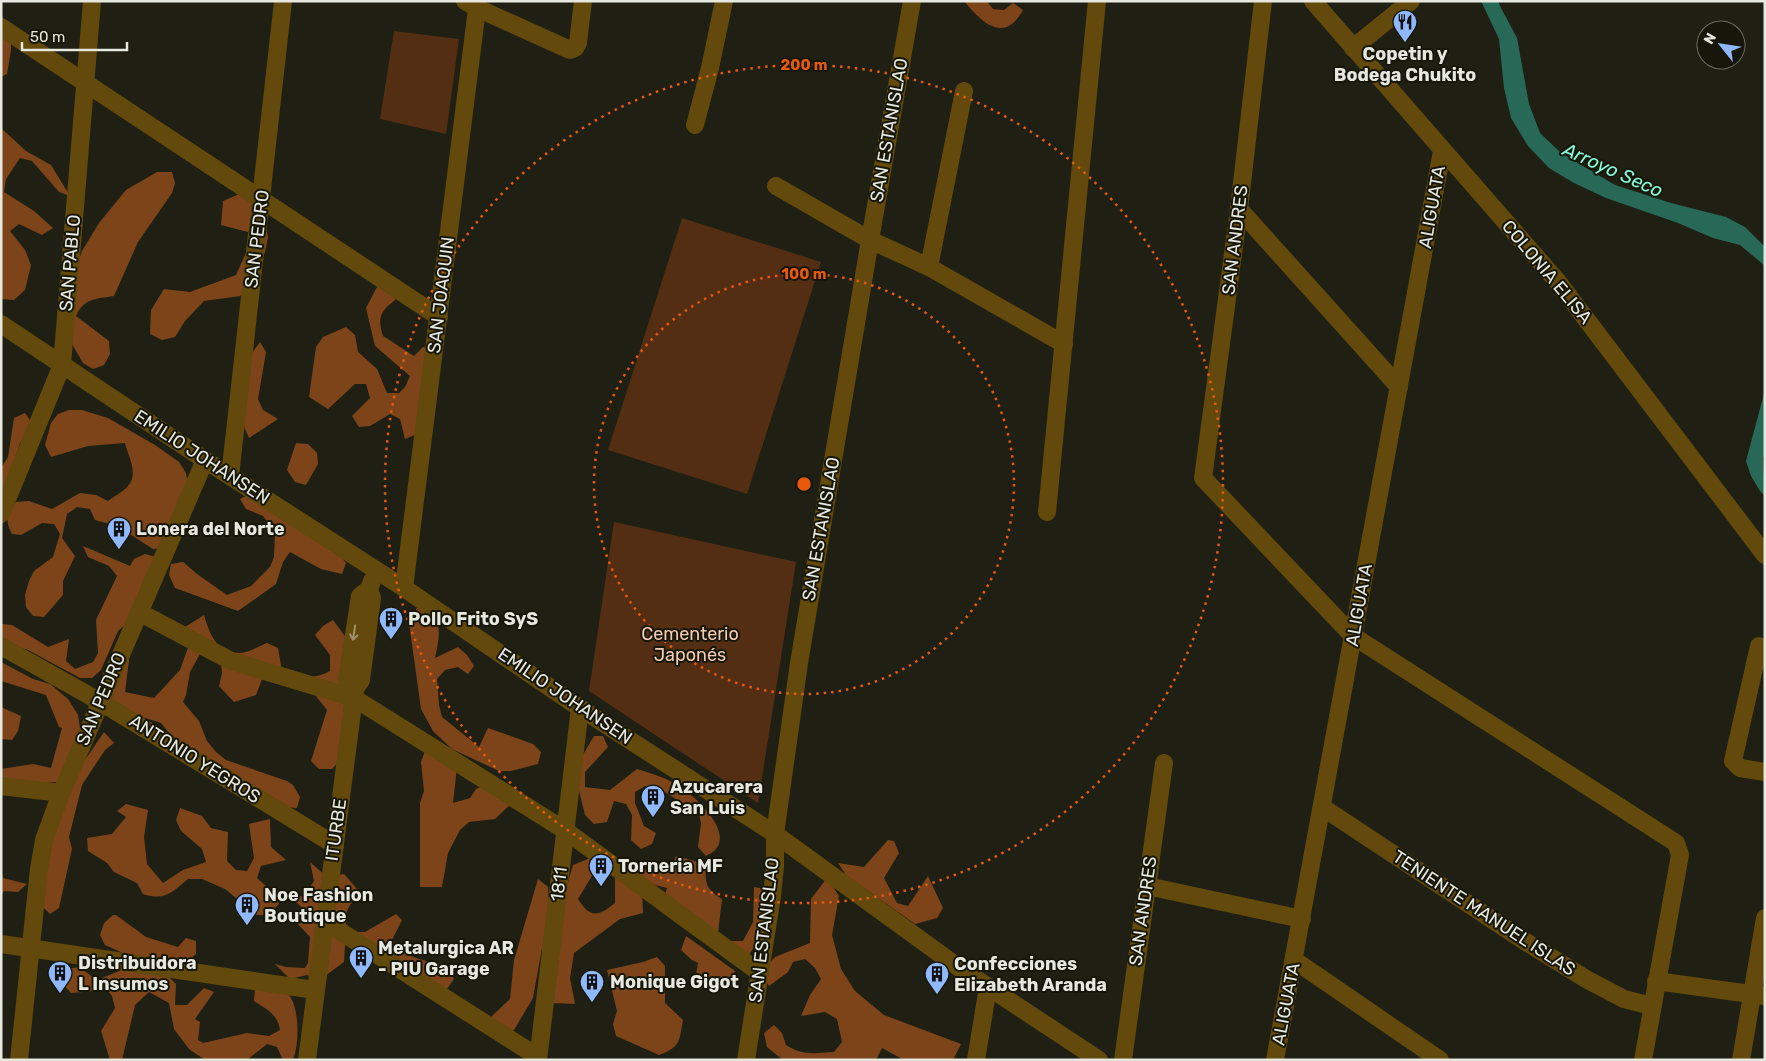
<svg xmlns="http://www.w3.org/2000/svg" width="1766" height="1061" viewBox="0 0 1766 1061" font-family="Rubik,sans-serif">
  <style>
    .green { fill: #542e13 }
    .forest { fill: #7d441a }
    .water { fill: #286857 }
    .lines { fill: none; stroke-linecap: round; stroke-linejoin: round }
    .minor { stroke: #63490b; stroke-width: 18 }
    .oneway { stroke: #9e916a }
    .ring { fill: none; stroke: #e8590c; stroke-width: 2.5; stroke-dasharray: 2.5 5 }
    .labels { text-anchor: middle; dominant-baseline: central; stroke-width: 4; stroke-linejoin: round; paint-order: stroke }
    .poi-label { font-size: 18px; font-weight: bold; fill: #e7e8df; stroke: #16170a; text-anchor: start }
    .street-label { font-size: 18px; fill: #e7e8df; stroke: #16170a }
    .park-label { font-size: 18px; fill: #f6cbb1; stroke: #16170a }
    .water-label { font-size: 19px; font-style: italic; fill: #85fcd9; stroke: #16170a }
    .centre { fill: #e8590c; stroke: #16170a; stroke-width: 2.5 }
    .ring-label { font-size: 15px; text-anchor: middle; font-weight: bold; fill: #e8590c; stroke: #16170a; stroke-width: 4; stroke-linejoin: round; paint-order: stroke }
  </style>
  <rect width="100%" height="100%" fill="#1f2013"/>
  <g class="green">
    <path d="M394,31L459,39L446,134L380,119Z"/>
    <path d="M682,218L821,262L747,494L608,450Z"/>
    <path d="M614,522L796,562L758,803L589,691Z"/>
  </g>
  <g class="forest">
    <path d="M964,1H987L993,9L1004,10L1013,3L1023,10C1004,44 982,23 964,1Z"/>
    <path d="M1,16L11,26V50L7,74L1,77Z"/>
    <path d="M1,128L26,151L51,165L70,196L59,192L32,161L20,158L6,179L4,192L34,211L53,228L42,235L19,224L10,231L25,250L31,265L25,290L14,300L1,299Z"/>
    <path d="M157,172H172L175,183L172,193L138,242L114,296C96,299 84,298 76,316L109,341L110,354L104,365L93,369L83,363L64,330L77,265L82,251L99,223L126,190Z"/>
    <path d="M246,191L259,196L268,237L265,252L250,288L240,296L204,301L185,321L175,337L162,340L150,334L151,310L164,289L190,292L236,275L250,244L248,232L221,225L223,201Z"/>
    <path d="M389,280L400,296C383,310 376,313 383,336L414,356L423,347L435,349L417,434L405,439L400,419L390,414L370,426L359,427L352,416L370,398L366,384H355L328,409L309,397L316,347L323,337L346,327L355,335L358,352L377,369L387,393H399L405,387L410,376L375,346L366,308L377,287Z"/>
    <path d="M260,342L266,352L258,399L263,410L278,419L249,438L241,420L247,360Z"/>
    <path d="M69,410H82L108,418L155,445L179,462L186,473L188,485L165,548L153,549L117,526L95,520L90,509L77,507L67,514L62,538L75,556L63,581V595L44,617L33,616L26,607L25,595L29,581L34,571L53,557L60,534L54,524L42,523L21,535L12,534C5,521 6,513 16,502L29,501L52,509L80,493L96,495L108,501C114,496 123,492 128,486C139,474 128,456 125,443L88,446L51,457L45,445L51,423L58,414Z"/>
    <path d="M25,413L32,423L20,443L5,487L1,494V468L8,457L14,418Z"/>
    <path d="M296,443L308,444L317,453L318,464L306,485L295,482L287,470Z"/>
    <path d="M252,493L330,544L346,563L342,574L321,569L290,552L283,562L276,584L238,611L175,588L169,575L171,564L183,562L197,574L227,595L251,586L270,567L274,557L275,532L263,516L246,509L240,499Z"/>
    <path d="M83,546L130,566L134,559L145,554L156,557L149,604L118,631L101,670L92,678H80L28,650L1,641V624L12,625L48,647L69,639L66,661L75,669L93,662L98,653L96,620L117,576L109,566L88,557Z"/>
    <path d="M420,602C444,614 440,636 435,658L458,647L467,655L474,666L468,674L458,667L445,670L437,679L439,705L442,717L479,747L488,728L533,744L541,752L538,764L511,771H499L452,749L433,731L421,709L410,630L412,617Z"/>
    <path d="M204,615C210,635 216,652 240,653C248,653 259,646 267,643L278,648L282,671C298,678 314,680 330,671V655L315,635L323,626L333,620L347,639L348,752L332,769H319L311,761L327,710L311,690L264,674L256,695L234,702L219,686L222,673L221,662L201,652L190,672L186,695L183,702L199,721L207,741L216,752L226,760L287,781L293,785L300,797L297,808L284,807L199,770L161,723L118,709L108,695L130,652L125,692L154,698L180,670L189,645L185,627Z"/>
    <path d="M1,662L33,679L50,684L68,699L78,715L82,741L58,782L1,785V769L33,764L51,768L62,728L59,727L46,695L1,681Z"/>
    <path d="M1,707L21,716L18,731L12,740L1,739Z"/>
    <path d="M104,732L114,743L105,750L82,785L69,837L72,849L59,908L50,914L42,906L53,807Z"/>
    <path d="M594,736H603L608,747L585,772V787L610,790L637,769C650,773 663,777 674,783C690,791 733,829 716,849C714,852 709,854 706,856L698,847L701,823L699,814L657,787L645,786L635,792V803L644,826L656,833L652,844L641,849L631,840L632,815L626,804L614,801L607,822L594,824L585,815L574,770Z"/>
    <path d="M425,751L457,767L453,803L470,798L476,789L487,784L513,802L495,819L469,822L460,830L448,853L442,887H420V803L424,791L421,762Z"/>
    <path d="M126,804L148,810L144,837L147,864L163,883L183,870L206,862L202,849L181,831L176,820L180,808L202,816L211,828L228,832L227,861L236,870L247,871L254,858L249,824L270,819L271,847L286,860L261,866L257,878L274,893L279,904L268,915H257L225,889L202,879H188C171,893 165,901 143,894L137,883L114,872L107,863L88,851L87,838L112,834L126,817L117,811Z"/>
    <path d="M888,840L894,841L899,853L884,878L897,903L908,906L928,876L943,908L937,918L915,924L846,875L838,863L864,867Z"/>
    <path d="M676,856L706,864C705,883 705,888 722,899L718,933L728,941H743L753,922L754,887L765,889L763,933L749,955L700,940L660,911L667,888L639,881L641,869L664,873L670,870Z"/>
    <path d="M593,857L596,869L578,899C590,918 598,917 615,903V873L642,890L643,913L620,919L574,953L570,978L575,1004L551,1003L542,948L533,998L514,1030L498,1033L487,1027L492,1016L510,999L514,960L538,879L548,887L549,910L544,940L556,923L573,865Z"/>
    <path d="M310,862L327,877L344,874L358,890L347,911L344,962L318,981L307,975L290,979L275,964L286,967L305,968L308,963L310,937L297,923H304L309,919L304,909L290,897L304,896L314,881Z"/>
    <path d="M1,872L3,878L27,884L18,892L4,891L1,896Z"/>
    <path d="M827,878L839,896L832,935L841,969L855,991L884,1015L961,1044L953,1060H904L882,1048L876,1060H783L767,1047L764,1033L774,1025L782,1033L786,1045C803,1056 815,1053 834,1052L842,1042L837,1019L825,1012L801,1016L810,995L821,979L815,968L805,959L793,962L788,972L769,986L760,973L775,957L810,943L811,899Z"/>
    <path d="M396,914L402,920L392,940C407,959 424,961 447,965L454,979L447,989L436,987L352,932H365Z"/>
    <path d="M113,915H116L146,937L178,947L186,938L196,941V954L178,971L152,966L105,945L100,935L104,923Z"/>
    <path d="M686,936L735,971L730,982L702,985L696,975L698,963L692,960L681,950Z"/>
    <path d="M657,957L665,966V1003L683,1020C679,1041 681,1047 659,1055L616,1036L613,1024L617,1011L607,970L643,962Z"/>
    <path d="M79,967L97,980L129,967L168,976L176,984L175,1005H187L204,988L214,992L195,1019L200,1022L198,1040L203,1043L247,1033L269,1036L280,1030C278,1014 266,1009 254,1001L255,989L280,982C284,988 290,995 293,1002C299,1018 299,1043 293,1060H283L277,1047L267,1044L247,1060H205L189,1049L174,1029L169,1003L149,992L135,1005L122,1060H110L101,1031L115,1008L112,996L107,990L71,993L62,983L56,971Z"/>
  </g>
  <g class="water">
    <path d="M1481,1H1498L1500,6L1517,38L1529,104L1540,133L1561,153L1615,185L1671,203L1726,217L1745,227L1765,247V266L1740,245L1713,238L1678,223L1606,198L1574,183L1549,168L1528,146L1511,118L1504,88L1499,39Z"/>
    <path d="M1765,390V454L1763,458L1765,496L1760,491L1751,476L1746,461Z"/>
  </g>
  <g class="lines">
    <g class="minor">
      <path d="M465,1L477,8L570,50L575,48L578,43L583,1"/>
      <path d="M1263,1L1239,209L1203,478L1353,636L1676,843L1680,855L1643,1060"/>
      <path d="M1313,1L1558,282L1765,555"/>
      <path d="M1,27L439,317"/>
      <path d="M1353,48L1411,1"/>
      <path d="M695,125L710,68L724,1"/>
      <path d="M776,186L870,240L929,267L1064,344"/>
      <path d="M1239,209L1399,387"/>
      <path d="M929,267L964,91"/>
      <path d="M1,324L205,460L404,588L580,708L775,834L958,967L1099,1060"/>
      <path d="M230,476L283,1"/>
      <path d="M1047,512L1097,1"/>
      <path d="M1,514L62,365L92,1"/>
      <path d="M404,588L478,1"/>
      <path d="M139,612L231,661L354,698L566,831L760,973"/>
      <path d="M1,646L99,701L335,845"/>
      <path d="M1759,646L1733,761L1740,768L1765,772"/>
      <path d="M355,689L347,680L360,596L369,589L372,581"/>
      <path d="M1,786L61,793"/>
      <path d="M1322,807L1526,942L1586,979L1624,999L1652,1006"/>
      <path d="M1147,886L1302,919"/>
      <path d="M324,921L538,1057"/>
      <path d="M1,944L315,990"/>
      <path d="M1294,960L1440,1060"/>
      <path d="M1656,981L1765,996"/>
      <path d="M19,1060L39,869L44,840L60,796L205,460"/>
      <path d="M307,1060L355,689L361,680L372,598L369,589"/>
      <path d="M538,1060L580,708"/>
      <path d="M746,1060L772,896L775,866V834L799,663L870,240L912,1"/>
      <path d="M976,1060L988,987"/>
      <path d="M1123,1060L1164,763"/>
      <path d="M1275,1060L1442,151"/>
      <path d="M1741,1060L1765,918"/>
    </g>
  </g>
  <defs><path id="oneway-shaft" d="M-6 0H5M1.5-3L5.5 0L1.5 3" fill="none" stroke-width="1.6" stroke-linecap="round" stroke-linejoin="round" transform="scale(1.25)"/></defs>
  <use class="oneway" href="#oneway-shaft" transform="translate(354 633) rotate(99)"/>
  <g class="ring">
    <circle cx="804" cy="484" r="210"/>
    <circle cx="804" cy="484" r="419"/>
  </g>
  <defs>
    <symbol id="restaurant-pin" viewBox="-11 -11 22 30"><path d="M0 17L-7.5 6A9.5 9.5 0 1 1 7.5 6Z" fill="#90b8fd" stroke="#16170a"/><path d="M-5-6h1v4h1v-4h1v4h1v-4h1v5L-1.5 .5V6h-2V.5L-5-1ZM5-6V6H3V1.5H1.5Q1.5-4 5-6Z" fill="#111"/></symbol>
    <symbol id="building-pin" viewBox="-11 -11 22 30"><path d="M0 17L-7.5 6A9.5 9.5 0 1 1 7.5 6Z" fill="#90b8fd" stroke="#16170a"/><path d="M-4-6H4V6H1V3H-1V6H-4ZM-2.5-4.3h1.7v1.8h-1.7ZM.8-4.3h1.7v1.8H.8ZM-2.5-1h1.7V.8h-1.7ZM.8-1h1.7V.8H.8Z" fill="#111"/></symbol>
  </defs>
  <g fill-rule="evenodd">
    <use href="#restaurant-pin" x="1391" y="8" width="28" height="38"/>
    <use href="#building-pin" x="105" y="515" width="28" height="38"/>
    <use href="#building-pin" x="377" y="605" width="28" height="38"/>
    <use href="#building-pin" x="639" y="783" width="28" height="38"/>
    <use href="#building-pin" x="587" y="852" width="28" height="38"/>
    <use href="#building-pin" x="233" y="891" width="28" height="38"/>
    <use href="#building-pin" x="347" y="944" width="28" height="38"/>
    <use href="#building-pin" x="46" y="959" width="28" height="38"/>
    <use href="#building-pin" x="923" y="960" width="28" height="38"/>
    <use href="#building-pin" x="578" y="968" width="28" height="38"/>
  </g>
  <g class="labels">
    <g class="poi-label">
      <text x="1405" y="54" text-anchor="middle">Copetin y<tspan x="1405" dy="21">Bodega Chukito</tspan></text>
      <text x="136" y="529">Lonera del Norte</text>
      <text x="408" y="619">Pollo Frito SyS</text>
      <text x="670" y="787">Azucarera<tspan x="670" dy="21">San Luis</tspan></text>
      <text x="618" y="866">Torneria MF</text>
      <text x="264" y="895">Noe Fashion<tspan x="264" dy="21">Boutique</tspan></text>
      <text x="378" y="948">Metalurgica AR<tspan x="378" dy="21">- PIU Garage</tspan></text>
      <text x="78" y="963">Distribuidora<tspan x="78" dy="21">L Insumos</tspan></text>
      <text x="954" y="964">Confecciones<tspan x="954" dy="21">Elizabeth Aranda</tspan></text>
      <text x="610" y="982">Monique Gigot</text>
    </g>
    <g class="street-label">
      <text transform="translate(889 130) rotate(-80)">SAN ESTANISLAO</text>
      <text transform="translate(1432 207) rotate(-80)">ALIGUATA</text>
      <text transform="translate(257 239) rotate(-83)">SAN PEDRO</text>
      <text transform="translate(1235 240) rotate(-83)">SAN ANDRES</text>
      <text transform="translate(70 263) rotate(-85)">SAN PABLO</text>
      <text transform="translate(1547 272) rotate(50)">COLONIA ELISA</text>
      <text transform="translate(441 295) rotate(-83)">SAN JOAQUIN</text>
      <text transform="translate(202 457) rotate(33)">EMILIO JOHANSEN</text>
      <text transform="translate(821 529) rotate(-80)">SAN ESTANISLAO</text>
      <text transform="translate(1359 605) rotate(-80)">ALIGUATA</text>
      <text transform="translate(565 696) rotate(34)">EMILIO JOHANSEN</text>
      <text transform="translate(101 699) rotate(-67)">SAN PEDRO</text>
      <text transform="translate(195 759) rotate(32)">ANTONIO YEGROS</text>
      <text transform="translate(336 830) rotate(-82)">ITURBE</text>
      <text transform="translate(559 884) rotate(-83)">1811</text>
      <text transform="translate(1143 911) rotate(-82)">SAN ANDRES</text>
      <text transform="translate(1484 913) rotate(33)">TENIENTE MANUEL ISLAS</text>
      <text transform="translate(764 930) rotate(-83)">SAN ESTANISLAO</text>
      <text transform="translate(1286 1004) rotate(-79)">ALIGUATA</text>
    </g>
    <g class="park-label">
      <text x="690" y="634">Cementerio<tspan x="690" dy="21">Japonés</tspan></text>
    </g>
    <g class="water-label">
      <text transform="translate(1613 170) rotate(24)">Arroyo Seco</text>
    </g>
  </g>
  <circle cx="804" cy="484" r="8" class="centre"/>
  <g class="ring-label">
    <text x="804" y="70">200 m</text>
    <text x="804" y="279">100 m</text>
  </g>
  <rect width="1766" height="1061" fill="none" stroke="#e7e8df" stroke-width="5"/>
  <g transform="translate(1721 45) rotate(300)"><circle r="24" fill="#16170a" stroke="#6a6b5f"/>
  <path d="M0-4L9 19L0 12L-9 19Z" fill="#90b8fd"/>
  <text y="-8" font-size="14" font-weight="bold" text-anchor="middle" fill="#e7e8df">N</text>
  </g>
  <path d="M22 42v8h105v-8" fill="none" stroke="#e7e8df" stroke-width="2.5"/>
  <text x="30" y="42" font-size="15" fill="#e7e8df" stroke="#16170a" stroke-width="4" paint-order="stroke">50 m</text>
</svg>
